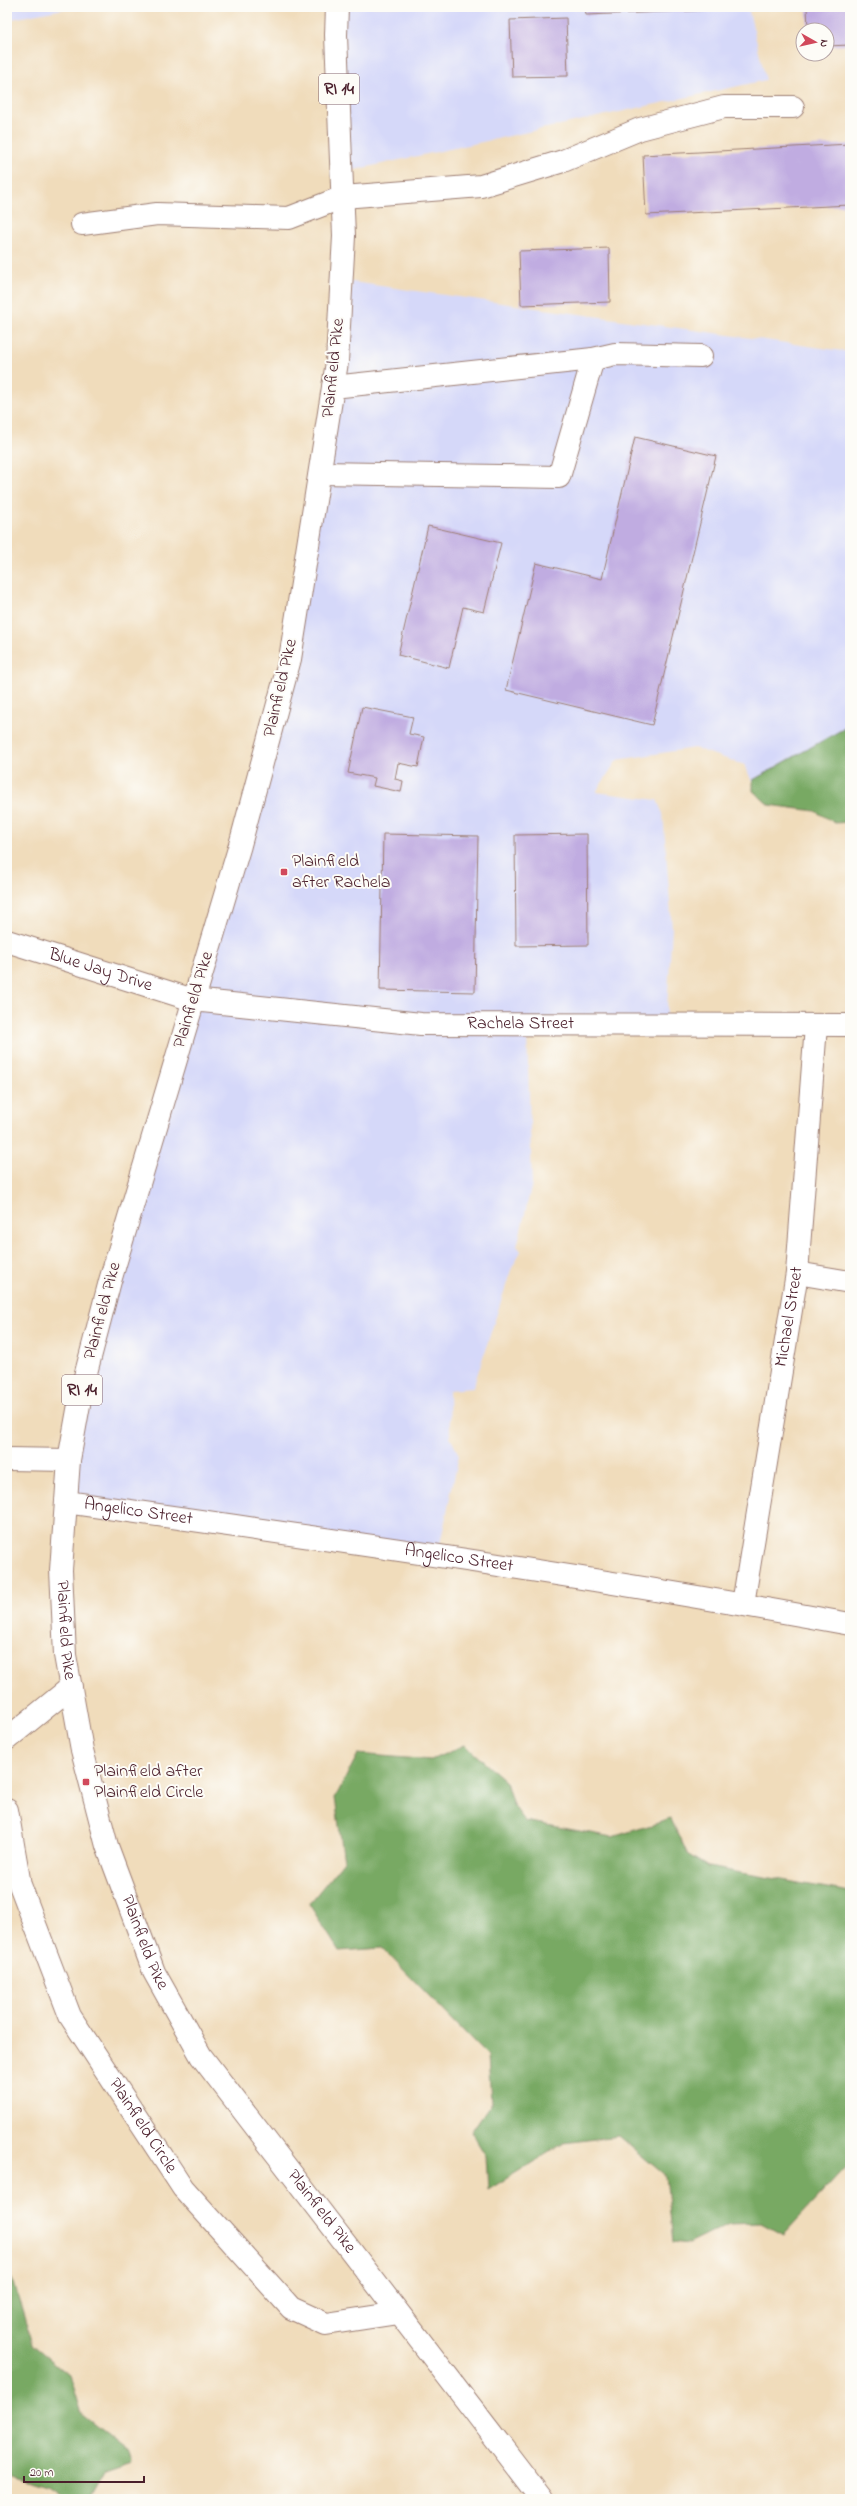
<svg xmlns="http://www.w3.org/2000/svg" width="857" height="2506" viewBox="0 0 857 2506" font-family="'Indie Flower',sans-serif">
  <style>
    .built { fill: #d5d8f9 }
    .forest { fill: #78a964; stroke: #616448 }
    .building { fill: #c0ace1 }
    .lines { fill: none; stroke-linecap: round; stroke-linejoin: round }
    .minor-casing { stroke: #9d7e73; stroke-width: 24 }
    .major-casing { stroke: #9d7e73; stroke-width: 24 }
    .minor { stroke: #fff; stroke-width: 22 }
    .major { stroke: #fff; stroke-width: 22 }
    .poi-dot { fill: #d1495b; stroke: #fdfcf7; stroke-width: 1.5 }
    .labels { text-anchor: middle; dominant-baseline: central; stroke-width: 4; stroke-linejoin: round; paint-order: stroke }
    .shield { fill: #fdfcf7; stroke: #806168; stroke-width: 1 }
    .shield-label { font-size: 17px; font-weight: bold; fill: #4a1f2b }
    .street-label { font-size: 18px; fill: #4a1f2b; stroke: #fdfcf7 }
    .poi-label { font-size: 18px; fill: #4a1f2b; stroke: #fdfcf7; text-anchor: start }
  </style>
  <rect width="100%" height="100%" fill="#fdfcf7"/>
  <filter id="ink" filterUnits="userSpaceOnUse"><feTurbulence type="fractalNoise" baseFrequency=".025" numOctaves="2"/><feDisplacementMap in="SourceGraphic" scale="8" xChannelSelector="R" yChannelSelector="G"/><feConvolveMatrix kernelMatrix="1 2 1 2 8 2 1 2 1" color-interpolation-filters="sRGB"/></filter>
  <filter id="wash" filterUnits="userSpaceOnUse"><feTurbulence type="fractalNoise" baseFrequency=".012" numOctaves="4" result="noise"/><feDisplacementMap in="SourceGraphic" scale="16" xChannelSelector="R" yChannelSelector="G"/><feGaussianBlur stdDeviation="0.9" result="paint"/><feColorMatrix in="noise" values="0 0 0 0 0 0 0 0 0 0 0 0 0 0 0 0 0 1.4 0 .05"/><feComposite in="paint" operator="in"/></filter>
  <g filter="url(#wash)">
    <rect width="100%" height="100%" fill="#f0dcbb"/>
    <g class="built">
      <path d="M7,7H74L7,20Z"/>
      <path d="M340,7H748L766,80L349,171Z"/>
      <path d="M352,282L850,352V725L752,782L745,765L694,748L617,760L596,792L657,800L663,814L672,928L666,1023L527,1035L532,1184L517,1246L521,1251L511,1270L473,1388L449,1390L450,1437L459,1455L438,1554L75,1503L76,1433L290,679Z"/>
    </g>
    <g class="forest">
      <path d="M850,725V822L835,823L815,811L769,805L753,791V780Z"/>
      <path d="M465,1745L506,1782L513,1805L525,1821L612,1837L671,1819L687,1854L708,1867L850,1892V2163L783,2235L761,2223L729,2224L688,2244L673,2242L666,2176L618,2136L564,2143L488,2190L486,2156L471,2132L491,2103L488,2056L382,1948L339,1951L309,1904L344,1861L335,1798L358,1754L431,1760Z"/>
      <path d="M7,2273L14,2283L32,2344L69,2375L81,2414L129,2452L132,2462L105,2471L89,2499H65L50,2489L7,2476Z"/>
    </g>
    <g id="blocks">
      <g class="building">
        <path d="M585,7H718V10L586,15Z"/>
        <path d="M807,7H850V45L827,46V30H808Z"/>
        <path d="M566,18L568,76L512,77L510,20Z"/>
        <path d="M850,144V205L646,215L643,155Z"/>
        <path d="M609,248L610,302L521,305L519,251Z"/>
        <path d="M635,437L716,456L652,725L506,690L536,563L602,579Z"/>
        <path d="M428,526L501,543L484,612L463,607L449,668L398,655Z"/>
        <path d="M362,707L413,717L409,734L424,737L418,767L398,763L395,779L403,781L401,792L373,786L375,778L348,773Z"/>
        <path d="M383,834L478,836L475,992L380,990Z"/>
        <path d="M587,834L588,945L516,946L515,835Z"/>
      </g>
    </g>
  </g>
  <g filter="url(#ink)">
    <use href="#blocks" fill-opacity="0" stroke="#9d7e73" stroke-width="1"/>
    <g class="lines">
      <defs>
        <g id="minor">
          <path d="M82,224L157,214L289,218L343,197L481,186L563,161L640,129L724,107H793"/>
          <path d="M333,387L593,359L615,354L701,356"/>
          <path d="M320,473L559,477L593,359"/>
          <path id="s1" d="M7,941L193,1000L421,1024L850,1025"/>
          <path d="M797,1273L850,1282"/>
          <path d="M7,1459L69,1460"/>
          <path id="s2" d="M66,1502C328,1539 590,1576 850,1624"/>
          <path id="s3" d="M743,1604L797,1273L816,1026"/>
          <path d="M7,1739L71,1687"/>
          <path id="s4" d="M7,1810L20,1885L70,2016L183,2188L291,2308L326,2324L398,2313"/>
        </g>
        <g id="major">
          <path id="s5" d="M337,7L336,35L344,236L337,362L290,659L240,845L110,1281L82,1388L69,1460L61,1570L65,1655L82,1750L107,1846L154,1972L201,2056L542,2499"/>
        </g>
      </defs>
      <use href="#minor" class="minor-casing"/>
      <use href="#major" class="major-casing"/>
      <use href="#minor" class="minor"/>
      <use href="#major" class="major"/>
    </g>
  </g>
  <g class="poi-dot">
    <rect x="280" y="868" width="8" height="8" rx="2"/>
    <rect x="82" y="1778" width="8" height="8" rx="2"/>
  </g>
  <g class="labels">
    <g class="shield">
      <rect x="319" y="74" width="40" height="30" rx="3"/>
      <rect x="62" y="1375" width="40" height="30" rx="3"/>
    </g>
    <g class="shield-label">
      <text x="339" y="89">RI 14</text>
      <text x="82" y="1390">RI 14</text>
    </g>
    <g class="street-label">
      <text transform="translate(334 368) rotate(-84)">Plainfield Pike</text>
      <text transform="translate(281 688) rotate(-77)">Plainfield Pike</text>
      <text stroke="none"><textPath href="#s1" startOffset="98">Blue Jay Drive</textPath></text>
      <text transform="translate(194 1000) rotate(-73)">Plainfield Pike</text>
      <text stroke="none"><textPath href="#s1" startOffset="524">Rachela Street</textPath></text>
      <text transform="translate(103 1311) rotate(-75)">Plainfield Pike</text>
      <text stroke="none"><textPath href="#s3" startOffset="291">Michael Street</textPath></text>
      <text stroke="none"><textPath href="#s2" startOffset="73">Angelico Street</textPath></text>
      <text stroke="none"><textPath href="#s2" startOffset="397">Angelico Street</textPath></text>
      <text stroke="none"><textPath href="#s5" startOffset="1658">Plainfield Pike</textPath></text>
      <text stroke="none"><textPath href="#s5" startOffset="1982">Plainfield Pike</textPath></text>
      <text stroke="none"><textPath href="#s4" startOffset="348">Plainfield Circle</textPath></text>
      <text stroke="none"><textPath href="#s5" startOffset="2306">Plainfield Pike</textPath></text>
    </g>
    <g class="poi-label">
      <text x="292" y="862">Plainfield<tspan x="292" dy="21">after Rachela</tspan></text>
      <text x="94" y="1772">Plainfield after<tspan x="94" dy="21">Plainfield Circle</tspan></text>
    </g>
  </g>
  <rect width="857" height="2506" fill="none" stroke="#fdfcf7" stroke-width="24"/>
  <g transform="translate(815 42) rotate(98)"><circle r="19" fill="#fdfcf7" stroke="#b5a4a5"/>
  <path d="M0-3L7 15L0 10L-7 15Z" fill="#d1495b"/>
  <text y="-6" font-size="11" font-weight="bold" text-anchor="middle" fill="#4a1f2b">N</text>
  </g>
  <path d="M24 2476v6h120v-6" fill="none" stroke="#4a1f2b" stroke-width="2"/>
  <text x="30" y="2476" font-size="12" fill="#4a1f2b" stroke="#fdfcf7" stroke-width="3" paint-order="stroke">20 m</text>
</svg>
